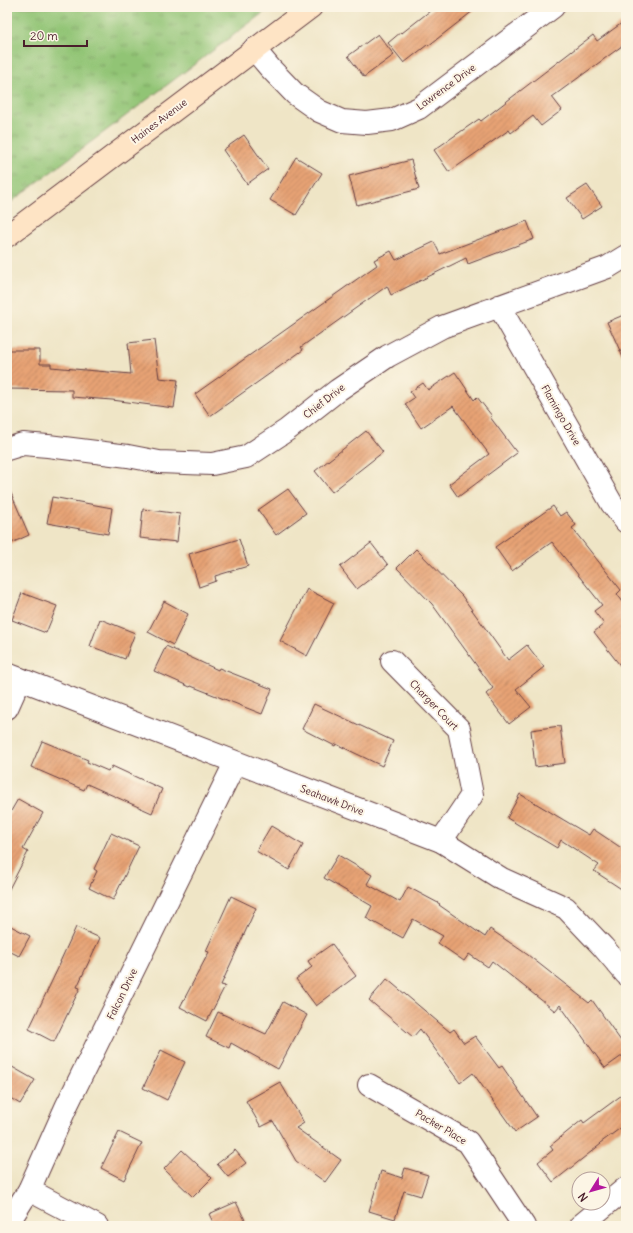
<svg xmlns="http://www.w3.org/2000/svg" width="633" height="1233" viewBox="0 0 633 1233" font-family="Delius,sans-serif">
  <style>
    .grass { fill: url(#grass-tufts); stroke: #6e7250 }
    .building { fill: url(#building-hatch) }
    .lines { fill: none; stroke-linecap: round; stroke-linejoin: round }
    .street-casing { stroke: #633d42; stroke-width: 24 }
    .secondary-casing { stroke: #633d42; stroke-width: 24 }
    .street { stroke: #fff; stroke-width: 22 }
    .secondary { stroke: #fee4c5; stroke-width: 22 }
    .labels { text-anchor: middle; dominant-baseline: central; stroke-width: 4; stroke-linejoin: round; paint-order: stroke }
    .street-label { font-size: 10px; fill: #4a1f2b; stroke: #fcf5e5 }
  </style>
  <defs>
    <pattern id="grass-tufts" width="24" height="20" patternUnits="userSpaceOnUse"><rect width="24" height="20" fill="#91c474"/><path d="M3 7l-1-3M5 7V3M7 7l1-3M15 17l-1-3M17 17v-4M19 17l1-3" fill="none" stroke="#789f5f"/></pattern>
    <pattern id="building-hatch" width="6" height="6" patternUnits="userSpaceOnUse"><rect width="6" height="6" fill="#e7a375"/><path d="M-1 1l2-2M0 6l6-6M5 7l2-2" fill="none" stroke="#bd8460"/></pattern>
  </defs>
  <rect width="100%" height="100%" fill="#fcf5e5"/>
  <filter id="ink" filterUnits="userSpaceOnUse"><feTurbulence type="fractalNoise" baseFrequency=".025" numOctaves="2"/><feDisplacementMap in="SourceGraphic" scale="8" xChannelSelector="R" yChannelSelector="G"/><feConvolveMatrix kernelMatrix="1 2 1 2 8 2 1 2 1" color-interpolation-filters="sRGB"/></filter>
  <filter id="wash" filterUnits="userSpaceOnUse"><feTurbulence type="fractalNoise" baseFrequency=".012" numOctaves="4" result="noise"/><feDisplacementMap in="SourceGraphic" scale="16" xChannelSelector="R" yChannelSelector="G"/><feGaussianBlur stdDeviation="0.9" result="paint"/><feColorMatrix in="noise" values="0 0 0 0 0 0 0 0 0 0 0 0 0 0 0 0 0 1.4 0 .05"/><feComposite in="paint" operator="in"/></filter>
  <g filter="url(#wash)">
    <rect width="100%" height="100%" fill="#efe5c6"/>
    <path class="grass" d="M7,7H271L7,205Z"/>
    <g id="blocks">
      <g class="building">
        <path d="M435,7H478L428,46L427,45L404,63L388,43L401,32L402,33Z"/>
        <path d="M626,20V43L552,97L562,110L541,126L533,116L511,133L509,130L449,172L434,150L479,119L481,121L593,35L597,41Z"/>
        <path d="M378,34L394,55L364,77L348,56Z"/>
        <path d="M244,135L268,169L247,184L223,150Z"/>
        <path d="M296,157L322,173L296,215L270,200Z"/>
        <path d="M411,160L419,189L357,205L349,176Z"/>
        <path d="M587,185L602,206L582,219L567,198Z"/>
        <path d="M527,221L534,239L468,264L466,258L391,295L387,286L301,347L303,350L210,416L195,394L377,265L374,260L391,251L396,260L434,242L440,254Z"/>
        <path d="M626,314V364L607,322Z"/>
        <path d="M154,340L159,378L178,380L174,408L112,400L72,397V390L8,389L9,350H40V364H51V367L131,374L128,343Z"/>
        <path d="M455,372L474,400L477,397L492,416L490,417L517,453L458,497L449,484L489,454L453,406L421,428L405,404L414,398L410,392L423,383L428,390Z"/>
        <path d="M366,431L383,452L332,492L315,471Z"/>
        <path d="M7,484L29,535L7,545Z"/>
        <path d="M288,489L306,513L276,535L258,510Z"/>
        <path d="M52,497L112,508L108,534L47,523Z"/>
        <path d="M553,506L560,516L566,512L576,525L572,528L621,590L617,594L626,606V673L594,632L604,624L594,611L602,605L552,542L512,571L495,547Z"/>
        <path d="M143,509L180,514L177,542L140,538Z"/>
        <path d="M239,539L248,566L215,576L216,581L199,587L189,554Z"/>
        <path d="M371,543L388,565L357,589L340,567Z"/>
        <path d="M416,549L462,596L508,660L527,645L544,667L516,689L531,707L509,724L486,694L493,688L432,604L397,568Z"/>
        <path d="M307,589L334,603L307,656L280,641Z"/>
        <path d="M22,593L57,606L46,633L12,620Z"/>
        <path d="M164,601L188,614L173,645L148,632Z"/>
        <path d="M100,619L135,633L125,659L90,646Z"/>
        <path d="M166,646L218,670L219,668L272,689L262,714L191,686L190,687L154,671Z"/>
        <path d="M314,704L393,741L382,766L336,744L335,746L302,729Z"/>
        <path d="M560,726L565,763L535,767L531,730Z"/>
        <path d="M42,741L88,760L87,762L108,771L109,769L110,770L112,766L162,789L152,813L87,784L84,790L31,767Z"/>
        <path d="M520,794L589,835L593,829L626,851V892L594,871L599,865L561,840L557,848L507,818Z"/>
        <path d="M18,799L43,813L23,849L28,852L7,893V818Z"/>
        <path d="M271,826L303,845L289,870L256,851Z"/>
        <path d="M111,833L139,846L113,900L89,888L97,871L94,869Z"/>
        <path d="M338,855L372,875L367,884L400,902L408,887L440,904L439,905L485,937L490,929L528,955L589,1003L592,1000L626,1048V1053L605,1068L560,1005L555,1011L492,961L488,967L469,954L464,961L438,943L443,936L413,919L403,938L366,918L372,906L324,878Z"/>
        <path d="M231,896L256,908L221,985L225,986L207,1021L180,1007L209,952L206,951Z"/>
        <path d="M7,924L30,936L19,956L7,950Z"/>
        <path d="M76,927L100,938L77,987L80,988L54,1042L29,1029L61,962H60Z"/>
        <path d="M332,944L356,976L316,1006L296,979L312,967L308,961Z"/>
        <path d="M387,979L450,1032L454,1029L464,1043L475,1036L499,1068L502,1066L537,1117L515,1132L473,1073L460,1083L420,1029L413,1037L369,1000Z"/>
        <path d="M283,1002L307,1015L278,1069L231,1043L229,1048L206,1037L218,1012L266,1034Z"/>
        <path d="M161,1050L185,1062L167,1100L143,1088Z"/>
        <path d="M7,1064L35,1080L20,1104L7,1096Z"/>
        <path d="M280,1082L304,1123L296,1128L341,1160L325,1182L296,1161L273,1121L261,1127L246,1101Z"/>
        <path d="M626,1092V1124L600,1143L601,1144L553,1182L538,1162L553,1150L550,1146L582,1120L584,1123Z"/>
        <path d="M119,1132L142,1143L124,1180L101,1168Z"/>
        <path d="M182,1150L212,1178L193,1197L164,1169Z"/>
        <path d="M235,1150L246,1163L228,1177L217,1164Z"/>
        <path d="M405,1168L428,1175L421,1196L404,1191L395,1219L369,1211L381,1171L402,1178Z"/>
        <path d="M236,1202L248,1226H215L209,1214Z"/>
      </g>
    </g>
  </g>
  <g filter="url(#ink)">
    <use href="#blocks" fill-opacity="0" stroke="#633d42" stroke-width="1"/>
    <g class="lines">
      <defs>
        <g id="street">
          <path d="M254,49L270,68L295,94L319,111L342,121L367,123L392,120L419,108L553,7"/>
          <path d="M499,306L612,504L626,522"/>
          <path d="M7,449L23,444L48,446L128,456L159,462L212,464L246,457L287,430L338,390L388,356L442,327L608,267L626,256"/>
          <path d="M392,661L459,729L472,795L441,841"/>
          <path d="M7,674L441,841L502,879L566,908L603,947L626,974"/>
          <path d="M7,708L20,679"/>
          <path d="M369,1085L468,1142L524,1226"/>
          <path d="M29,1190L97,1226"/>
          <path d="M7,1225L29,1190L67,1105L235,763"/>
          <path d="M580,1226L626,1188"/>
        </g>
        <path id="secondary" d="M7,236L311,7"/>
      </defs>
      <use href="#street" class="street-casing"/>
      <use href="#secondary" class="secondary-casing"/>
      <use href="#street" class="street"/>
      <use href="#secondary" class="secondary"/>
    </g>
  </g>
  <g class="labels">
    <g class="street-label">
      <text transform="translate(446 87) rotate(-36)">Lawrence Drive</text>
      <text transform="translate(159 121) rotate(-37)">Haines Avenue</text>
      <text transform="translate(324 401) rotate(-38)">Chief Drive</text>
      <text transform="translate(561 415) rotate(60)">Flamingo Drive</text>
      <text transform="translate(434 705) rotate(46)">Charger Court</text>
      <text transform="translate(332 800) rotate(21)">Seahawk Drive</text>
      <text transform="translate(122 994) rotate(-64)">Falcon Drive</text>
      <text transform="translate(441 1127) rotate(31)">Packer Place</text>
    </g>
  </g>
  <rect width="633" height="1233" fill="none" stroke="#fcf5e5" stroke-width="24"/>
  <g transform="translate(591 1191) rotate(233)"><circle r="19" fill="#fcf5e5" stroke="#b59f9b"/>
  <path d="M0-3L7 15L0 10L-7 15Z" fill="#b5179e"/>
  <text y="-6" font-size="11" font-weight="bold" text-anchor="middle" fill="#4a1f2b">N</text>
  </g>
  <path d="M24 40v6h63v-6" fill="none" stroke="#4a1f2b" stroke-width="2"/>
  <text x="30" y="40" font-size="12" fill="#4a1f2b" stroke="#fcf5e5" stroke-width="3" paint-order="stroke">20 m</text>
</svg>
